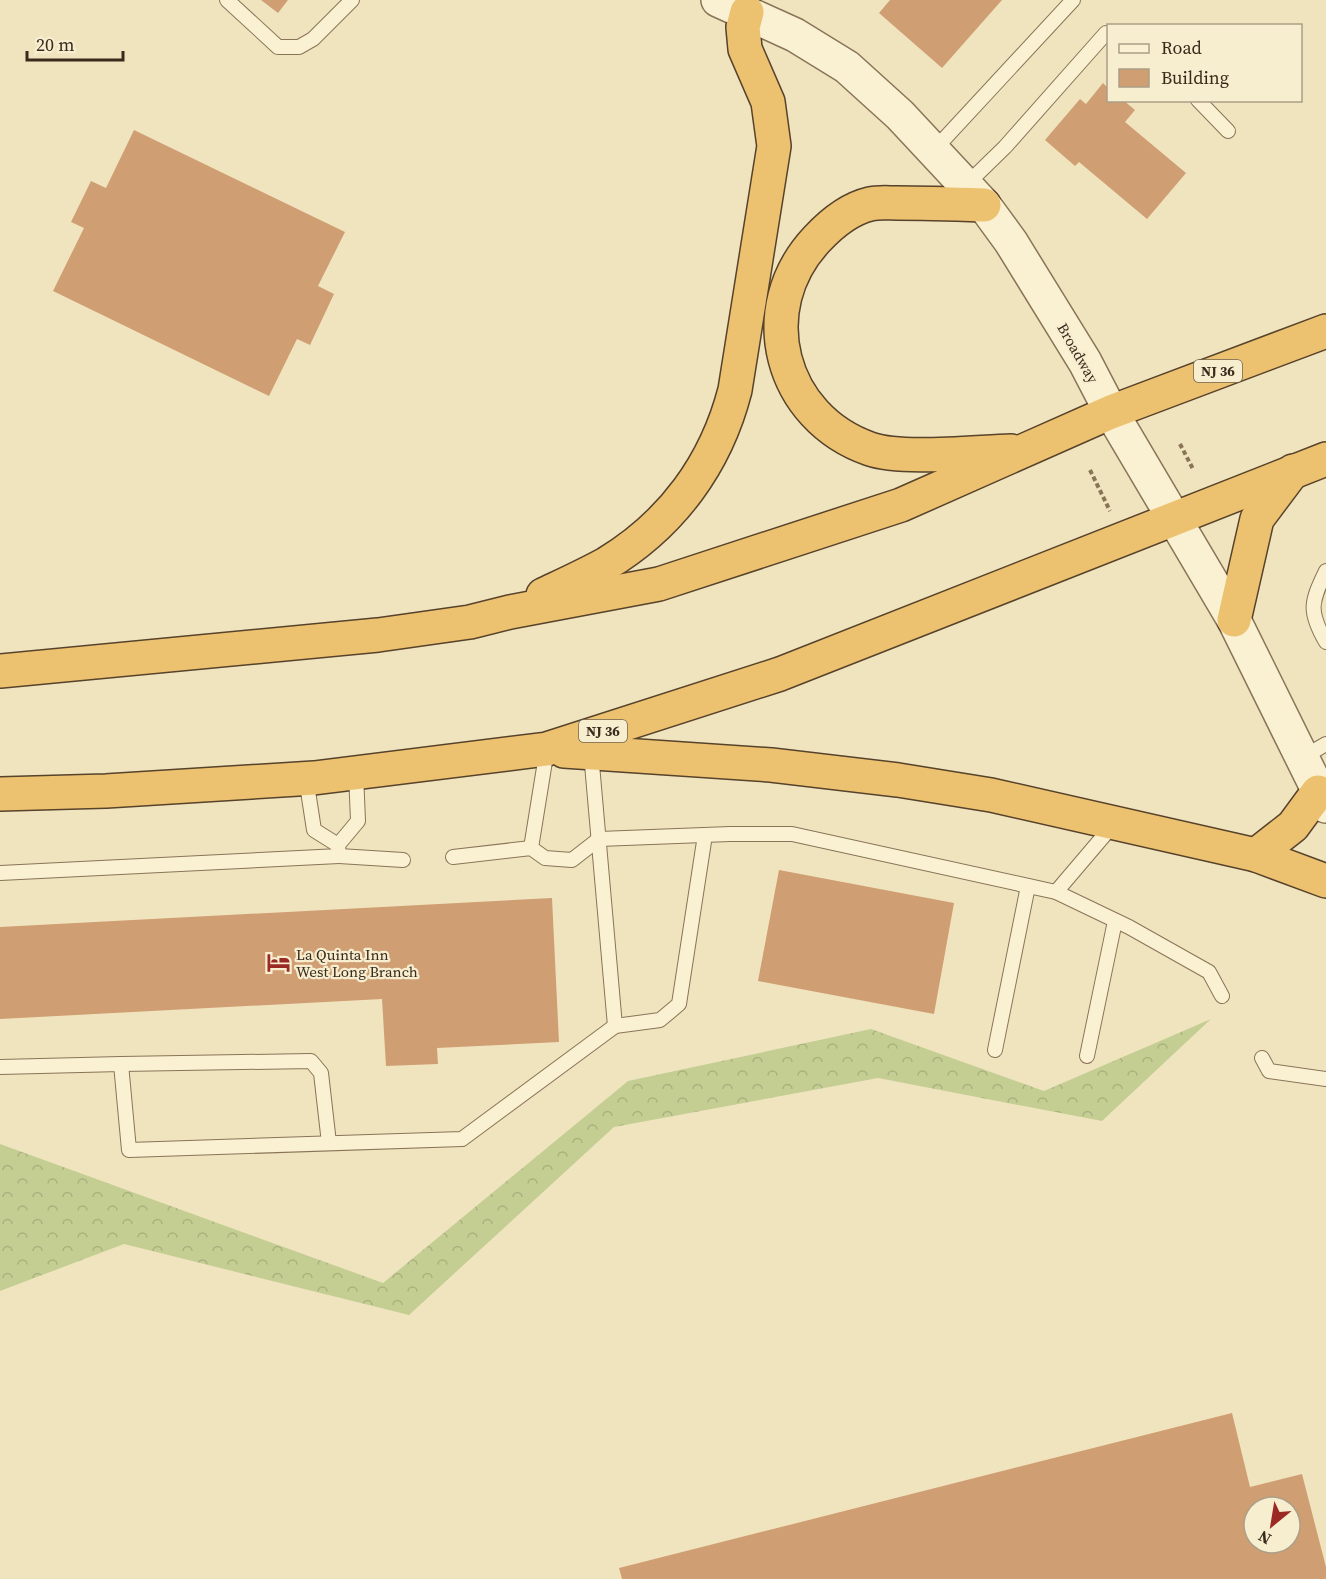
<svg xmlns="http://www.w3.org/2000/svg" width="1326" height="1579" viewBox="0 0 1326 1579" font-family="'Source Serif 4',serif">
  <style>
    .forest { fill: url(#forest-crowns) }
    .building { fill: #d09e73; fill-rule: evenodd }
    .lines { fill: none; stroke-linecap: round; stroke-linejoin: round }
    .service-casing { stroke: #897457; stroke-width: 16 }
    .tertiary-casing { stroke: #897457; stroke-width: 36 }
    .trunk-casing { stroke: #57422b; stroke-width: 36 }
    .path { stroke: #897457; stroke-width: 4; stroke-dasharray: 4.5 3; stroke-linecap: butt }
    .service { stroke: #faf0d2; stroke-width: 14 }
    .tertiary { stroke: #faf0d2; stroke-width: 33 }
    .trunk { stroke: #ecc270; stroke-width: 33 }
    .labels { text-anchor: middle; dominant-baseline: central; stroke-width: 4.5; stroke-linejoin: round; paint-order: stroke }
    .shield { fill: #f7edcf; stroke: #716552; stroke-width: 1.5 }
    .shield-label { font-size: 14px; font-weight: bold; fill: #382b1c }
    .street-label { font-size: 15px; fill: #382b1c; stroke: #f7edcf }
    .poi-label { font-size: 15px; fill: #382b1c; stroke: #f7edcf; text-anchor: start }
  </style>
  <defs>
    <pattern id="forest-crowns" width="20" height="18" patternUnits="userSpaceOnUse" patternTransform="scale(1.5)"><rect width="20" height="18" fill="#c4ce93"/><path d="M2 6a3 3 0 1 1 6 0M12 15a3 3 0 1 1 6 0" fill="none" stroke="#a9b17e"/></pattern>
  </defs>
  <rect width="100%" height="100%" fill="#f0e4bf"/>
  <path class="forest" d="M1211,1019L1102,1121L878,1078L614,1127L409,1315L124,1244L0,1291V1144L383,1283L628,1081L871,1029L1044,1091Z"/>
  <g class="building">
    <path d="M261,0H288L278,13Z"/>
    <path d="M890,0H1002L942,68L879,13Z"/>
    <path d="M1103,83L1108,88V100H1123L1135,110L1125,122L1186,173L1147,219L1079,162L1075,166L1045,140L1080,99L1086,104Z"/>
    <path d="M134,130L345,232L318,286L334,294L310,345L297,339L269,396L53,291L84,228L71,222L91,181L106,188Z"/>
    <path d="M779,870L954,903L934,1014L758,981Z"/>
    <path d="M552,898L559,1042L437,1048L438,1064L386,1066L382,999L0,1019V927Z"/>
    <path d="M1232,1413L1250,1487L1302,1474L1326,1567V1579H622L619,1568ZM1254,1507H1290V1543H1254Z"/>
  </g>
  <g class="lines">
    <defs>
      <g id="service">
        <path d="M227,0L278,47H299L313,39L352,0"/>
        <path d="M1198,100L1228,131"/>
        <path d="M934,150L1073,0"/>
        <path d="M966,185L1005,147L1106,33H1108"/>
        <path d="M1326,571C1311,602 1308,611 1326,642"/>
        <path d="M591,753L615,1026"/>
        <path d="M1302,758L1326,744"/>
        <path d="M306,778L314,830L338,845"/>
        <path d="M531,848L547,749"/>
        <path d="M339,856L403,860"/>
        <path d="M453,857L531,848L545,858L572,860L599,839L730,834H792L1056,892L1129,927L1209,972L1222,996"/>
        <path d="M0,873L339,856L338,845L358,821L356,773"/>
        <path d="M1056,892L1113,825"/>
        <path d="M995,1050L1028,886"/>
        <path d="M1087,1056L1115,921"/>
        <path d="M1262,1058L1269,1071L1326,1079"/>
        <path d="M121,1064L311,1061L321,1073L329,1143"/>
        <path d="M0,1067L121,1064L129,1150L462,1139L615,1026L660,1020L679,1004L705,835"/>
      </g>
      <path id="tertiary" d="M718,0L795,35L847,67L900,115L984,205L1011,242L1085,362L1111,412L1234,620L1326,806"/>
      <g id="trunk">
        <path d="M984,205C955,204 926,203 897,203C888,203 878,202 870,204C849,209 831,224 817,239C751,309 780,418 870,449C901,460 975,452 1011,451"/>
        <path d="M543,595C564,585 586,575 606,564C672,524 716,464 735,390L774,146L768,102L745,49L743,27L747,12"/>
        <path d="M1234,620L1257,519L1293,471"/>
        <path d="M0,671L378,635L470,622L510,612L659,584L901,505L1111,412L1326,331"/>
        <path d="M564,751L771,765L898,780L991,795L1256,855L1326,881"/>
        <path d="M0,794L106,791L314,778L547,749L780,674L1326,459"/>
        <path d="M1256,855L1293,826L1318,792"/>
      </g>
    </defs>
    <use href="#service" class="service-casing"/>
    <use href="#tertiary" class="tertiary-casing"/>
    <use href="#trunk" class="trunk-casing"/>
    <g class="path">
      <path d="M1180,444L1193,469"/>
      <path d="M1090,470L1110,511"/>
    </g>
    <use href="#service" class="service"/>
    <use href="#tertiary" class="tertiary"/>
    <use href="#trunk" class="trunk"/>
  </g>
  <defs>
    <symbol id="hotel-bare" viewBox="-9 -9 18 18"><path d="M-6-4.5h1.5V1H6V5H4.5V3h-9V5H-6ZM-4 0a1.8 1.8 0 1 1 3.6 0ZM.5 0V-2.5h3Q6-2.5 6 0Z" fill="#9b2924" stroke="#f7edcf" stroke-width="2.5" paint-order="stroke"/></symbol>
  </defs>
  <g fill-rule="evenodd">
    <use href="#hotel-bare" x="262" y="946" width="33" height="33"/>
  </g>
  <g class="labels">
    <g class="shield">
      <rect x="1194" y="360" width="48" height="22" rx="4.5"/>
      <rect x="579" y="720" width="48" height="22" rx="4.5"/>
    </g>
    <g class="shield-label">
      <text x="1218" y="371">NJ 36</text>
      <text x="603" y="731">NJ 36</text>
    </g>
    <g class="street-label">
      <text transform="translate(1078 353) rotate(60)">Broadway</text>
    </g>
    <g class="poi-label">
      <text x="296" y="954">La Quinta Inn<tspan x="296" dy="17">West Long Branch</tspan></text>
    </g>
  </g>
  <rect x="1107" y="24" width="195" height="78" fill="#f7edcf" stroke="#ab9f87" stroke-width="1.5"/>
  <rect x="1119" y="44" width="30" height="9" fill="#faf0d2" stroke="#ab9f87" stroke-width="1.5"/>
  <text x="1161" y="54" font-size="18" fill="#382b1c">Road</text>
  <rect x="1119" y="69" width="30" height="18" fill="#d09e73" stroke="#ab9f87" stroke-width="1.5"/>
  <text x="1161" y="84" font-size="18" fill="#382b1c">Building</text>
  <g transform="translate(1272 1525) rotate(210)"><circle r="28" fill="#f7edcf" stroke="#ab9f87" stroke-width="1.5"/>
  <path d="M0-4.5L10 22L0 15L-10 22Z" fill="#9b2924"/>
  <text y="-9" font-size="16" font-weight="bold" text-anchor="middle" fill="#382b1c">N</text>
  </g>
  <path d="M27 51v9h96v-9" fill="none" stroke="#382b1c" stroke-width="3"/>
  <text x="36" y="51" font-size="18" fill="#382b1c" stroke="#f7edcf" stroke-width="4.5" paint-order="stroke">20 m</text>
</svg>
